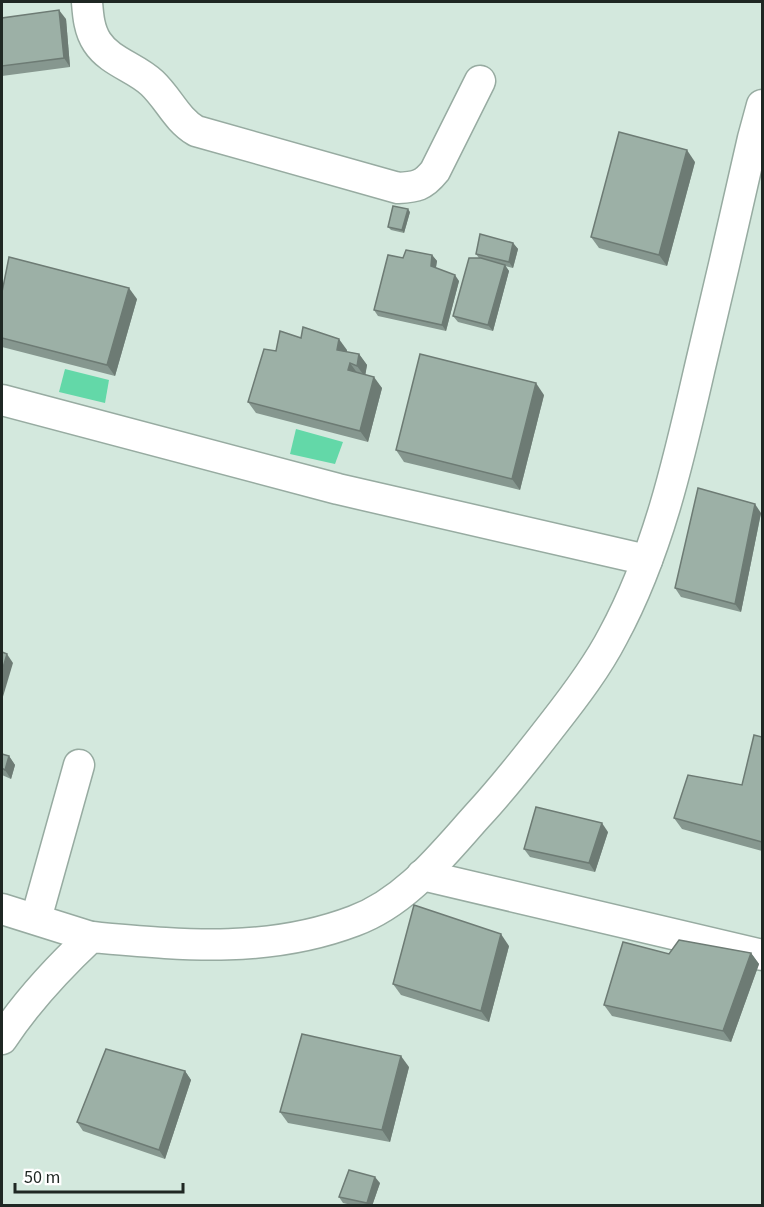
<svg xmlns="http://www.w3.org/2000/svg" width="764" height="1207" viewBox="0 0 764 1207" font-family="'Source Sans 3',sans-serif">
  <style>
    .water { fill: #63d8a8 }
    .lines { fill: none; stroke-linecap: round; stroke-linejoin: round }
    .minor-casing { stroke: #97aba1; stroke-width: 33 }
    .minor { stroke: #fff; stroke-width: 30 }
    .wall { fill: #86978f }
    .shaded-wall { fill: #6d7b74 }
    .building { fill: #9cb0a6; stroke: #6d7b74; stroke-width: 1.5 }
  </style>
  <rect width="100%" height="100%" fill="#d3e8dd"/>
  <g class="water">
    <path d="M65,369L109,380L105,403L59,392Z"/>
    <path d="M296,429L343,442L335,464L290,454Z"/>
  </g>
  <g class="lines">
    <defs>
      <g id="minor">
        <path d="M87,2C88,15 89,30 97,42C110,62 135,67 152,83C169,99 176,119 196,131L398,188C416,187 423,186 435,171L480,81"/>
        <path d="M2,400L338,489L647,560"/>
        <path d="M422,875L762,955"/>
        <path d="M2,909L91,937"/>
        <path d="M36,919L79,765"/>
        <path d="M2,1039C27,1001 58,968 91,937C182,945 267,954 354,921C406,902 442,855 478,815C505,786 529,755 553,724C575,696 597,667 613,636C658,553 679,459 700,367C718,291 736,214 753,138L762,105"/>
      </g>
    </defs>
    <use href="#minor" class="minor-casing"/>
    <use href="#minor" class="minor"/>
  </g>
  <g class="wall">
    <path d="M2,18L66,19L70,67L2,76Z"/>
    <path d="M695,162L667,266L599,248L591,237Z"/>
    <path d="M410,212L404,233L391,230L388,227Z"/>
    <path d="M513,243L518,249L513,268L505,266L509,271L493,331L458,322L453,316L479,258L476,254Z"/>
    <path d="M432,255L437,261L436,268L459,281L446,331L378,316L374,310L403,258Z"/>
    <path d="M2,292L137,299L115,376L2,347Z"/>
    <path d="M301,338L347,350V352L359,354L367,365L365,375L382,388L368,442L256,413L248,402L276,351Z"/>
    <path d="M544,395L520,490L404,462L396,450Z"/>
    <path d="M761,513L741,612L681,597L675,588Z"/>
    <path d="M762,737V851L682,829L674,818L742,785Z"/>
    <path d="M2,754L9,756L15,765L11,779L2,775V777Z"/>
    <path d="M608,832L595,872L530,857L524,849Z"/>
    <path d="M509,946L489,1022L401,995L393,984Z"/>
    <path d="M751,953L759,964L731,1042L612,1016L604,1005L669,954Z"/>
    <path d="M409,1067L390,1142L288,1123L280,1112Z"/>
    <path d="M185,1071L191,1080L165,1159L83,1131L77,1122Z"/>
    <path d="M380,1183L372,1206H356L343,1203L339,1197Z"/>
  </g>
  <g class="shaded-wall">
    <path d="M59,10L66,19L70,67L64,58Z"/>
    <path d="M687,150L695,162L667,266L659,255Z"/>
    <path d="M408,209L410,212L404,233L402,230Z"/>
    <path d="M513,243L518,249L513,268L509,262Z"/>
    <path d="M432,255L437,261L435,272L431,266Z"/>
    <path d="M505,265L509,271L493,331L488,325Z"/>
    <path d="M455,275L459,281L446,331L442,325Z"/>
    <path d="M129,288L137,299L115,376L107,365Z"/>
    <path d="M339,339L347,350L344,361L337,350Z"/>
    <path d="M359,354L367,365L365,377L357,366Z"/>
    <path d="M350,363L358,374L348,370Z"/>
    <path d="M374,377L382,388L368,442L360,431Z"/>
    <path d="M536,383L544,395L520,490L512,479Z"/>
    <path d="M755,504L761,513L741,612L735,604Z"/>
    <path d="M7,654L13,663L2,700V671Z"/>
    <path d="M9,756L15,765L11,779L5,770Z"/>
    <path d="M602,823L608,832L595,872L589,863Z"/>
    <path d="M501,934L509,946L489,1022L481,1011Z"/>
    <path d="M751,953L759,964L731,1042L723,1031Z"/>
    <path d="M401,1056L409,1067L390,1142L382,1130Z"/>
    <path d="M185,1071L191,1080L165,1159L159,1150Z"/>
    <path d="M375,1177L380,1183L372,1206H369L367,1203Z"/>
  </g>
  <g class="building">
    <path d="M59,10L64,58L2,66V18Z"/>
    <path d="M619,132L687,150L659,255L591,237Z"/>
    <path d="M393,206L408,209L402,230L388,227Z"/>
    <path d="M480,234L513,243L509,262L476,254Z"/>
    <path d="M406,250L432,255L431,266L455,275L442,325L374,310L388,255L403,258Z"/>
    <path d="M9,257L129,288L107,365L2,338V292Z"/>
    <path d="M469,258H481L505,265L488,325L453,316Z"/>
    <path d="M303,327L339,339L337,350L359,354L357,366L350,363L348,370L374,377L360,431L248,402L264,349L276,351L280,331L301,338Z"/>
    <path d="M420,354L536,383L512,479L396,450Z"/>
    <path d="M698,488L755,504L735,604L675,588Z"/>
    <path d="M2,652L7,654L2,671Z"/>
    <path d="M754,735L762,737V842L674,818L688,775L742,785Z"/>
    <path d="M2,754L9,756L5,770L2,768Z"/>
    <path d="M536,807L602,823L589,863L524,849Z"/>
    <path d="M414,905L501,934L481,1011L393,984Z"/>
    <path d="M679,940L751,953L723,1031L604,1005L623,942L669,954Z"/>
    <path d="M302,1034L401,1056L382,1130L280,1112Z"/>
    <path d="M106,1049L185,1071L159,1150L77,1122Z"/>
    <path d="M349,1170L375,1177L367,1203L339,1197Z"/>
  </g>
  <rect width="764" height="1207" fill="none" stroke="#1f2723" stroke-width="6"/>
  <path d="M15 1183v9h168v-9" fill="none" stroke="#1f2723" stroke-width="3"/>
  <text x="24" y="1183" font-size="18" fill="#1f2723" stroke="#ffffff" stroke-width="4.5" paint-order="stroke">50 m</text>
</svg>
